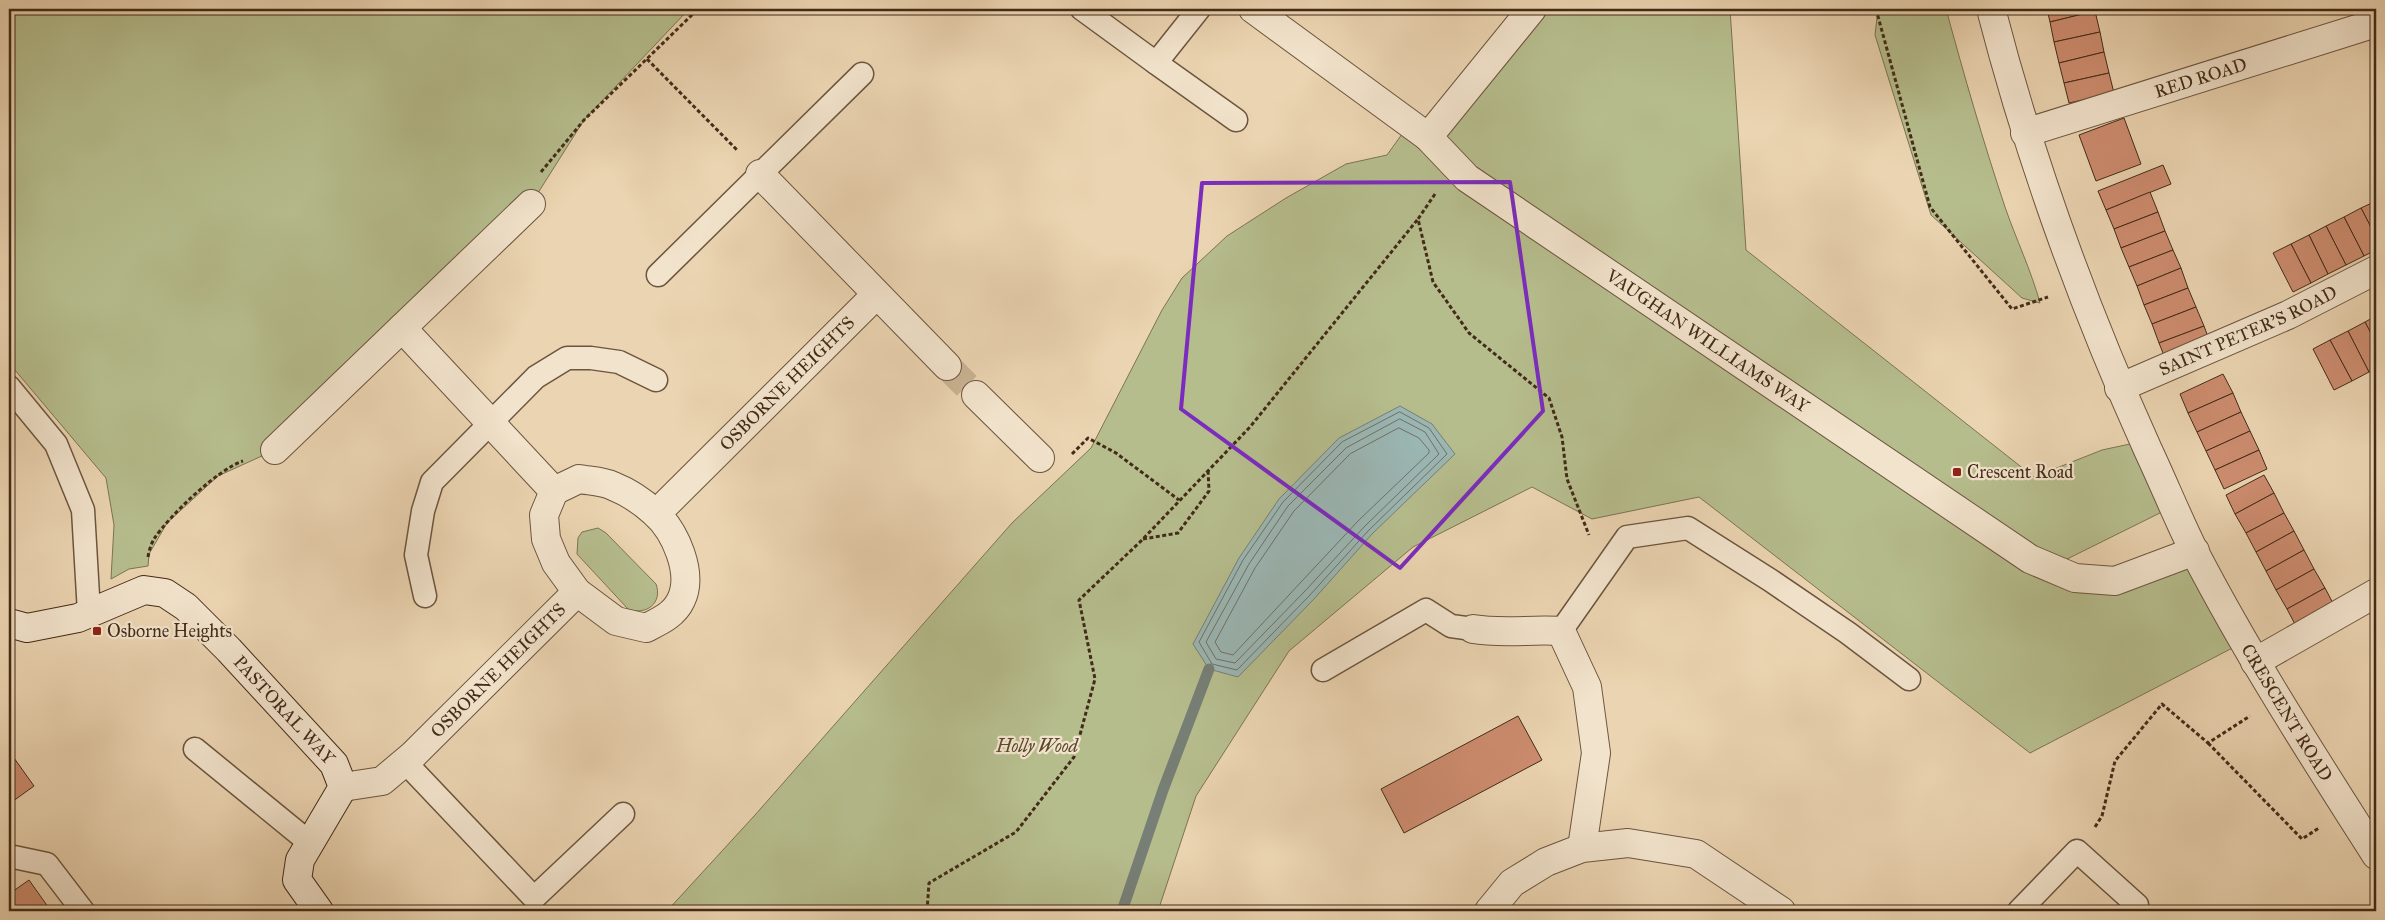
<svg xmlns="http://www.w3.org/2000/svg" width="2385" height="920" viewBox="0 0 2385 920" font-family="'IM FELL Great Primer',serif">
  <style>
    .green { fill: #b6bd8d; stroke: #7c7452 }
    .water { fill: #9bb7b4; stroke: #777f76 }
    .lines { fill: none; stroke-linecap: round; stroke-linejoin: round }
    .shore { stroke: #6e7166; stroke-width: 1 }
    .stream { stroke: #777f76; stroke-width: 11 }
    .building { fill: #cd8c6f; stroke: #422b18 }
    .street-tunnel { stroke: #c9b292; stroke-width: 28; stroke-dasharray: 28 14; stroke-linecap: butt }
    .lane-casing { stroke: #6c553e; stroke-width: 25 }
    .street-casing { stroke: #6c553e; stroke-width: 30 }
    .secondary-casing { stroke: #422b18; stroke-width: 30 }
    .path { stroke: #422b18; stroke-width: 3; stroke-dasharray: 4 2.5; stroke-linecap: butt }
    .lane { stroke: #f2e3cc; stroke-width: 22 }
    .street { stroke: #f2e3cc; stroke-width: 28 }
    .secondary { stroke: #f2e3cc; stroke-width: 28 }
    .marked { fill: none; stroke: #7b2cbf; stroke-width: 4; stroke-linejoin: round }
    .poi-dot { fill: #8f2418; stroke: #f2e3cc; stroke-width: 2 }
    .labels { text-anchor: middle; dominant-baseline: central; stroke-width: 4.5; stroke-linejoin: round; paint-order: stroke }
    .street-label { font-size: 18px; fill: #422b18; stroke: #f2e3cc }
    .poi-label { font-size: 18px; fill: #422b18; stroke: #f2e3cc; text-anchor: start }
    .park-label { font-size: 18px; font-style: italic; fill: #59482f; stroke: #f2e3cc }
  </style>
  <rect width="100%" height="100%" fill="#ebd4b1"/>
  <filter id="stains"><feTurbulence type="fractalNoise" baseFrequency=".004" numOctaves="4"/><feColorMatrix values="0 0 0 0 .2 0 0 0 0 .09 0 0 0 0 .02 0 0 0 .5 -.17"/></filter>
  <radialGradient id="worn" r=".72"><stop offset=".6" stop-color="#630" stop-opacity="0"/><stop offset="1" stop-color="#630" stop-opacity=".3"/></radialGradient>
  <g class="green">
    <path d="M9,9H689L584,120L531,204L275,450L218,476L167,523L149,554L148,566L129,569L111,579L114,525L106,478L9,363Z"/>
    <path d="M1516,9H1730L1746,250L2034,477L2102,450L2144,441L2174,506L2051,567L2115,581L2195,551L2244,642L2030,753L1699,497L1592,519L1532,487L1413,547L1289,651L1196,796L1158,911H667L755,815L1012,523L1091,448L1162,310L1182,278L1227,236L1286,198L1346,164L1387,155L1410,123L1428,136Z"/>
    <path d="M1878,9H1946C1964,75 1983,141 2005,207C2016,239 2031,270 2040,303L2022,298L1931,215L1875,35Z"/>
    <path d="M598,528L606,533L656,584C663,603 646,616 628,609L577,554L578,538L582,532Z"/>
  </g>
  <path class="water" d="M1400,406L1432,424L1455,454L1372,534L1314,599L1238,677L1209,669L1193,644L1239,558L1279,499L1339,438Z"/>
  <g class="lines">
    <g class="shore">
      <path d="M1400,412L1429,428L1447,454L1368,531L1310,595L1237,670L1212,664L1199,642L1243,560L1283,502L1342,442Z"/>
      <path d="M1400,419L1425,432L1439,454L1364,527L1305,591L1235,663L1216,659L1206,642L1249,564L1288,506L1346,448Z"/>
      <path d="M1399,428L1419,438L1429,450V453L1358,521L1233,655L1221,652L1215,642L1255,568L1294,511L1350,454Z"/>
    </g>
    <path class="stream" d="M1122,911L1163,790L1209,669"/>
  </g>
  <g class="building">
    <path d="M2047,9H2094L2095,11L2050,22Z"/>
    <path d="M2095,11L2100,32L2054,42L2050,22Z"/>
    <path d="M2100,32L2104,52L2059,63L2054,42Z"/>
    <path d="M2104,52L2109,73L2064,83L2059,63Z"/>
    <path d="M2109,73L2114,93L2069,103L2064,83Z"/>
    <path d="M2124,118L2141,164L2096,181L2079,135Z"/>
    <path d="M2163,165L2171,184L2106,210L2098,191Z"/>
    <path d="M2150,192L2158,212L2114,229L2106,210Z"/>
    <path d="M2376,201V237L2361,208Z"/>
    <path d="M2361,208L2376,237V250L2364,256L2344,217Z"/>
    <path d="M2158,212L2165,231L2121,248L2114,229Z"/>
    <path d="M2344,217L2364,256L2346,265L2326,226Z"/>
    <path d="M2326,226L2346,265L2328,274L2309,235Z"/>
    <path d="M2165,231L2173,250L2129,267L2121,248Z"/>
    <path d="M2309,235L2328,274L2311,283L2291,244Z"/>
    <path d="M2291,244L2311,283L2293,292L2273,253Z"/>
    <path d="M2173,250L2181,268L2137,286L2129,267Z"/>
    <path d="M2181,268L2188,288L2144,305L2137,286Z"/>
    <path d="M2188,288L2196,307L2152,324L2144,305Z"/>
    <path d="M2196,307L2204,326L2159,343L2152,324Z"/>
    <path d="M2376,316V343L2365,322Z"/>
    <path d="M2365,322L2376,343V368L2369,372L2348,331Z"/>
    <path d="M2204,326L2211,345L2167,363L2159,343Z"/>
    <path d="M2348,331L2369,372L2352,381L2330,340Z"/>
    <path d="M2330,340L2352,381L2334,390L2313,349Z"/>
    <path d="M2223,374L2233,393L2188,413L2180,394Z"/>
    <path d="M2233,393L2241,412L2197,432L2188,413Z"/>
    <path d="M2241,412L2250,431L2206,451L2197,432Z"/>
    <path d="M2250,431L2259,450L2215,470L2206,451Z"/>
    <path d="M2259,450L2267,469L2224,489L2215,470Z"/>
    <path d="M2264,475L2274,493L2235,514L2226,495Z"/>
    <path d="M2274,493L2284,513L2246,533L2235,514Z"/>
    <path d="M2284,513L2294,531L2256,552L2246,533Z"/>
    <path d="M2294,531L2304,550L2266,571L2256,552Z"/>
    <path d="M2304,550L2314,569L2276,590L2266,571Z"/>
    <path d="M2314,569L2325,588L2287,609L2276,590Z"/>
    <path d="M2325,588L2335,607L2297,628L2287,609Z"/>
    <path d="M1518,716L1542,760L1404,833L1381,789Z"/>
    <path d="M9,751L34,786L9,804Z"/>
    <path d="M29,880L51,911H9V894Z"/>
  </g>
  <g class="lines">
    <path class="street-tunnel" d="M947,366L976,395"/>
    <defs>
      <g id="lane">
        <path d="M1082,9L1156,63"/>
        <path d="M1199,9L1156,63L1236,120"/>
        <path d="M658,275L862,74"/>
        <path d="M9,387L56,444L83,510L89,613"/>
        <path d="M425,596L416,555L423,511L432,482L536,377L567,358H591L619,362L656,380"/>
        <path d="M1561,631L1627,537L1688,528L1770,580L1848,633L1909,679"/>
        <path d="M1323,670L1426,610L1451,626L1473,629"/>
        <path d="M195,749L310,843"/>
        <path d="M405,762L534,898L623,814"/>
        <path d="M9,856L47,864L83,911"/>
        <path d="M2019,911L2077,851L2137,905"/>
      </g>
      <g id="street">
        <path id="s1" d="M1253,9L1428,137L1467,178L2030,559L2075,578L2115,581L2195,551"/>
        <path id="s2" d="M1991,9C2030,160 2084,308 2148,450C2164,484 2178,519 2195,553C2249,657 2313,756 2376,855"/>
        <path id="s3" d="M2025,133L2376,23"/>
        <path d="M1428,137L1532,9"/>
        <path d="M760,174L947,366"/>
        <path d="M402,328L554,491"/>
        <path id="s4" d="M2119,388L2288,315L2376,270"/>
        <path d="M976,395L1040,458"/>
        <path d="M275,450L531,204"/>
        <path d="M579,479C590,481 603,481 613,486C628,492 643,502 655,513C675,531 694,573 681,600C674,615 660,621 646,628L616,621L577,592L556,563L546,539L544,515L554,491Z"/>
        <path id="s5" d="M656,514L876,295"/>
        <path d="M1473,629C1502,634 1532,629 1561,631L1587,687L1596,753L1582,848"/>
        <path d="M2255,662L2376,593"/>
        <path id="s6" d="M343,787L382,781L413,755L577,592"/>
        <path d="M1489,911L1512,883L1546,862L1582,848L1628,843L1696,854L1781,911"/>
      </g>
      <g id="secondary">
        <path id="s7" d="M9,623L27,628L78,618L144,590L165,593L186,607L229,650L334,764L343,787L300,860L297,880L319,911"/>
      </g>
    </defs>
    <use href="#lane" class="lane-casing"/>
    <use href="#street" class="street-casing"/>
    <use href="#secondary" class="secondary-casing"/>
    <g class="path">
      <path d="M1876,9L1930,207L2012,309L2048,297"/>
      <path d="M647,59L738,151"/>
      <path d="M541,172L584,120L698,9"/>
      <path d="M1435,194L1418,219L1433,282L1469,333L1549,398L1562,437L1567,479L1589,535"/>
      <path d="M1072,454L1088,438L1116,453L1179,500"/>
      <path d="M1143,539L1178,533L1209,491L1208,470"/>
      <path d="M148,557C149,551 151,544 154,539C169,516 218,469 243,461"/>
      <path d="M2208,743L2302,839L2319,828"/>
      <path d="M2095,827L2102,816L2115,761L2162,704L2208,743L2250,716"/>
      <path d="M927,911L929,883L1016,832L1074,757L1095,679L1079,600L1142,540L1250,427L1418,219"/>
    </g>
    <use href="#lane" class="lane"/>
    <use href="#street" class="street"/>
    <use href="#secondary" class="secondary"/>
  </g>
  <path class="marked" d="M1510,182L1543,411L1400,568L1181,409L1202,183Z"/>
  <g class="poi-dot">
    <rect x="1952" y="467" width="10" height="10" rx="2.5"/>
    <rect x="92" y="626" width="10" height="10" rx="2.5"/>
  </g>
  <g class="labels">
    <g class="street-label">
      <text stroke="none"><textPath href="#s3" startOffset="184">RED ROAD</textPath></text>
      <text stroke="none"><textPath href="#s4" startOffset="141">SAINT PETER'S ROAD</textPath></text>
      <text stroke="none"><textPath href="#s1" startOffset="564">VAUGHAN WILLIAMS WAY</textPath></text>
      <text stroke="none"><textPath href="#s5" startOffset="185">OSBORNE HEIGHTS</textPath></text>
      <text stroke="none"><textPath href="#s6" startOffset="200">OSBORNE HEIGHTS</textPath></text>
      <text stroke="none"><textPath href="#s7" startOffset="331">PASTORAL WAY</textPath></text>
      <text stroke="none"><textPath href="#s2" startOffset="766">CRESCENT ROAD</textPath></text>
    </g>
    <g class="poi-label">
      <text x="1967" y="472">Crescent Road</text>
      <text x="107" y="631">Osborne Heights</text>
    </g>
    <g class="park-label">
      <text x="1037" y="746">Holly Wood</text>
    </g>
  </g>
  <rect width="2385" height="920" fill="none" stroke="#ebd4b1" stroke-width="30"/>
  <rect x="10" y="10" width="2365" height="900" fill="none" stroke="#422b18" stroke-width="2.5"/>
  <rect x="15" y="15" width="2355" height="890" fill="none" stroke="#422b18"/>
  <rect width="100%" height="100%" filter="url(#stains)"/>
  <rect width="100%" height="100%" fill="url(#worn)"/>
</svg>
